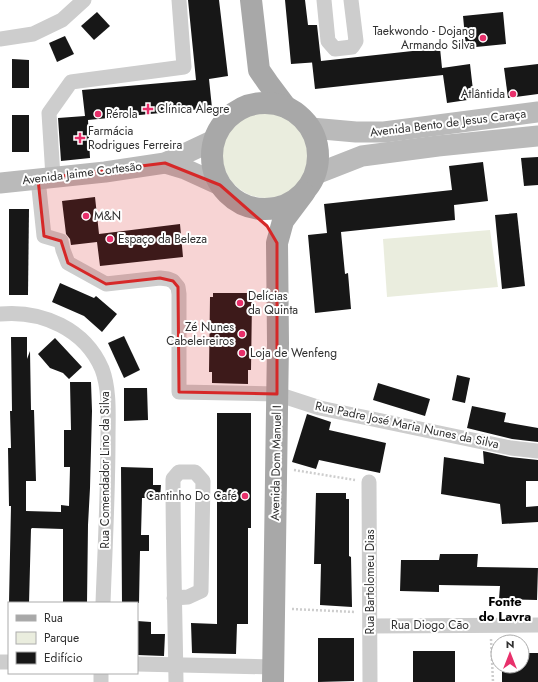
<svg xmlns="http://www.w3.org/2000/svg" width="538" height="682" viewBox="0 0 538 682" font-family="Jost,sans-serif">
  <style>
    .green { fill: #eaedde }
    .building { fill: #171717 }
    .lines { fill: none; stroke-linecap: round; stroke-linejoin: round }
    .path { stroke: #cdcdcd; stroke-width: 2.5; stroke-dasharray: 2 2; stroke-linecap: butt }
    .street { stroke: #cdcdcd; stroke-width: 15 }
    .secondary { stroke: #bababa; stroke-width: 21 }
    .primary { stroke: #a8a8a8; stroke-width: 22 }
    .marked { fill: #d62828; fill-opacity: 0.2; stroke: #d62828; stroke-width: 3; stroke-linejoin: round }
    .poi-dot { fill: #e8306b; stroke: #fff; stroke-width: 1.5 }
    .labels { text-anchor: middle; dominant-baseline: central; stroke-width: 4; stroke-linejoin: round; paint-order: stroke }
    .poi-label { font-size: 12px; fill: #303030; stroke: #fff; text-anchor: start }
    .street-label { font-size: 12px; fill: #303030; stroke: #fff }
    .neighbourhood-label { font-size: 13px; font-weight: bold; fill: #000; stroke: #fff }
  </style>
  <rect width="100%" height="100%" fill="#fff"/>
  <g class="green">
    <circle cx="266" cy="154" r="44"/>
    <path d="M490,230L498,287L387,297L383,239Z"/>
  </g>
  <g class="building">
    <path d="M188,0H219L228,76L209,79L212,108L88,120L90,158L61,161L58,118L85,116L82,90L196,80Z"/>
    <path d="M285,0H305L308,25H317L321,61L440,48L442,68L470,64L474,99L447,103L443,75L315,89L312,62H319L291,64Z"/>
    <path d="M97,12L110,26L94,40L81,26Z"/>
    <path d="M503,12L506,44L466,48L463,16Z"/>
    <path d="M65,36L74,54L57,62L49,43Z"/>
    <path d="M12,59L29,60V88H12Z"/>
    <path d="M538,64V94L508,98L504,68Z"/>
    <rect x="12" y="115" width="17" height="37"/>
    <path d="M538,157V185L524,186L521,158Z"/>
    <path d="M483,162L488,201L454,205L455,220L341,232L345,274L348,273L351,309L315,313L308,235L327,233L324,204L452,190L449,166Z"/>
    <path d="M95,197L99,234L180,224L183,257L100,266L97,242L71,245L70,239L66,234L62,201Z"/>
    <path d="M9,209H29L28,295H9Z"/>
    <path d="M517,213L525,286L502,289L495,215Z"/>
    <path d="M60,283L94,298L96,296L117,314L102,332L84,316L52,302Z"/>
    <path d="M213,293H248V299L252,300L251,370H248V384L212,383V372H209L210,297H213Z"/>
    <path d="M124,336L140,370L124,378L108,343Z"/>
    <path d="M11,337H27V359L30,351L31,410H34L36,481H26V511L61,512V505L69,506L70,467H64V430H71L70,382H91L92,411L90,488L88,525L87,603H63V529L32,528L31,529L29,603H9L11,506H9L8,448H11L10,411H12Z"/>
    <path d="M55,338L82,367L69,379L63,373L50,368L38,354Z"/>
    <path d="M457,375L470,378L465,403L452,400Z"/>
    <path d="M378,383L430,399L425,416L373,400Z"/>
    <path d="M124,388H147L148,420L124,421Z"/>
    <path d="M472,406L506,413L504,422L538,428V442L512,439L467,428Z"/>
    <path d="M217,413H251V528H248V624H237L236,654L192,653L191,623L217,624Z"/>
    <path d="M307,414L331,422L329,430L386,443L380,473L319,460L316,469L292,462Z"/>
    <path d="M483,451L510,457L538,460V481H526V507L538,506V522L502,524L500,504L441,494L444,457L484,464Z"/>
    <path d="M121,467L153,468V485H161L160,498H142L141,535H149V551H140L139,603H122Z"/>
    <path d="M316,493H346V499H349V556L351,557L352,607L320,605L321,564H314Z"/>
    <path d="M440,554H478L477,567L538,568L537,600L499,599L500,586L439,585V592L400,591L401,560H439Z"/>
    <path d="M137,621L151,622V634H165L164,656L137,655Z"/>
    <path d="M318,638H354V681L318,682Z"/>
    <rect x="413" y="651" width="42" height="31"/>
    <path d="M522,653H538V682H502V666H522Z"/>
  </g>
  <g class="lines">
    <g class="path">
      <path d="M294,470L355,480"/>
      <path d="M292,609L355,612"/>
      <path d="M491,639L493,682"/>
    </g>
    <g class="street">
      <path d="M324,0L328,41L335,49L352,47L356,41L351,0"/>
      <path d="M0,39L33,34L62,20L84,0"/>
      <path d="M53,177L49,113L71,82L184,67L179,0"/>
      <path d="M38,179L44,236L61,241L63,250L68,263L106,284L160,278L168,279L173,281L178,287L179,294V392L277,394L320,408L511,448L538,451"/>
      <path d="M0,314C42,310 85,329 102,369C110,390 108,417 108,439C108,494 105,548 103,603"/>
      <path d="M369,482L370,682"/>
      <path d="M174,598L188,597L201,591L203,481L195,472H179L173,479C173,547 175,614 176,682"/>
      <path d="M370,626L538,625"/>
      <path d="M0,662H9"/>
      <path d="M137,664L273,667"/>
      <path d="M101,682V673"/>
    </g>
    <g class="secondary">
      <path d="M311,128L356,132H384L538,112"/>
      <path d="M165,163L185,169L220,185"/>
      <path d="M316,174L362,156L438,146L538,136"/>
      <path d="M0,183L105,172L165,163L214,140"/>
    </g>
    <g class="primary">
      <path d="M251,0L259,70L268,83L286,107"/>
      <circle cx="265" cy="156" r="53"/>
      <path d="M273,682L278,343L277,243L283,221L304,193"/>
    </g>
  </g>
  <path class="marked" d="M165,163L220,185L267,226L277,243V394L179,392L178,287L173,281L160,278L106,284L68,263L61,241L44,236L38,179Z"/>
  <g class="poi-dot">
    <circle cx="483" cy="38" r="4"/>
    <circle cx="513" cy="94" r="4"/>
    <path d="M146 103h4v4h4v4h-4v4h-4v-4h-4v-4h4z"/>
    <circle cx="98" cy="114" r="4"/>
    <path d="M78 132h4v4h4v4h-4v4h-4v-4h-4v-4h4z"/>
    <circle cx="86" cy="216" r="4"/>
    <circle cx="110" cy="239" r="4"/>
    <circle cx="240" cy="303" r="4"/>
    <circle cx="242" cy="334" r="4"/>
    <circle cx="242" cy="353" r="4"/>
    <circle cx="245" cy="496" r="4"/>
  </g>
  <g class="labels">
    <g class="poi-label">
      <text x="475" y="31" text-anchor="end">Taekwondo - Dojang<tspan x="475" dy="14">Armando Silva</tspan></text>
      <text x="505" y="94" text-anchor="end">Atlântida</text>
      <text x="157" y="109">Clínica Alegre</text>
      <text x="106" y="114">Pérola</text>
      <text x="88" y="131">Farmácia<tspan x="88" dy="14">Rodrigues Ferreira</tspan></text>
      <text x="94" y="216">M&amp;N</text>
      <text x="118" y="239">Espaço da Beleza</text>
      <text x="248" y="296">Delícias<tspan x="248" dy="14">da Quinta</tspan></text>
      <text x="234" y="327" text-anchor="end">Zé Nunes<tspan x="234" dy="14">Cabeleireiros</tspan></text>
      <text x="250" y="353">Loja de Wenfeng</text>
      <text x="237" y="496" text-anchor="end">Cantinho Do Café</text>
    </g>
    <g class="street-label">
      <text transform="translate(448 123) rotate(-7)">Avenida Bento de Jesus Caraça</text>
      <text transform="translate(82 173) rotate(-7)">Avenida Jaime Cortesão</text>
      <text transform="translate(407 425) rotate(12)">Rua Padre José Maria Nunes da Silva</text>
      <text transform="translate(276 463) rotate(-89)">Avenida Dom Manuel I</text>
      <text transform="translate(105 470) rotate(-90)">Rua Comendador Lino da Silva</text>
      <text transform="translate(370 582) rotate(-90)">Rua Bartolomeu Dias</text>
      <text x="430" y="625">Rua Diogo Cão</text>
    </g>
    <g class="neighbourhood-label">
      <text x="505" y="601">Fonte<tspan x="505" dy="15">do Lavra</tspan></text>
    </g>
  </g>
  <rect x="8" y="602" width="130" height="72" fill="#ffffff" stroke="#acacac"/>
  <rect x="16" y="615" width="20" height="6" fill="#a8a8a8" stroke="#acacac"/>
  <text x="44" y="622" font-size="12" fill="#303030">Rua</text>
  <rect x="16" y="632" width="20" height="12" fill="#eaedde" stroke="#acacac"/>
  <text x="44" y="642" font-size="12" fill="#303030">Parque</text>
  <rect x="16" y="652" width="20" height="12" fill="#171717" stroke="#acacac"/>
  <text x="44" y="662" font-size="12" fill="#303030">Edifício</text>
  <g transform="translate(510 654)"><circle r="19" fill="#ffffff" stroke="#acacac"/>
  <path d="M0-3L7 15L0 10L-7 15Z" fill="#e8306b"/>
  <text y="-6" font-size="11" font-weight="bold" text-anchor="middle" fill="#303030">N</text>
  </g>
</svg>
